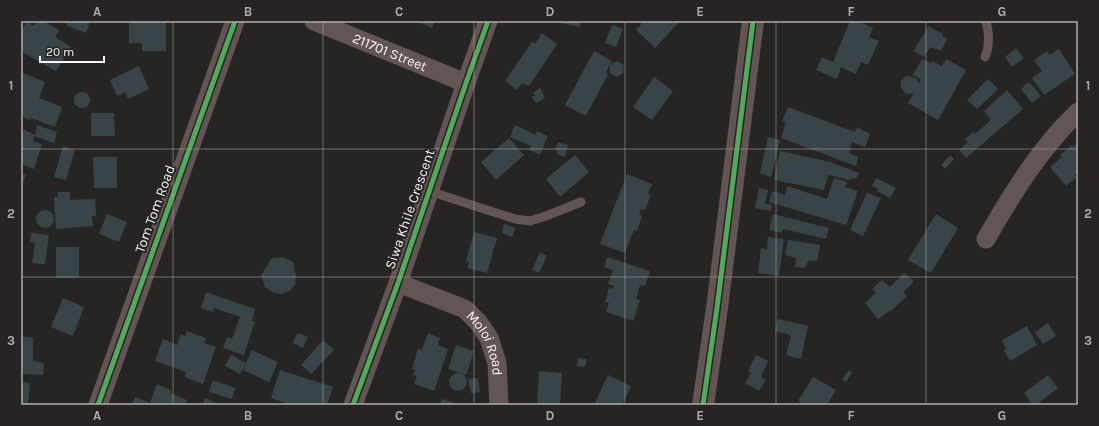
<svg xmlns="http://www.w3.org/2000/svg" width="1099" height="426" viewBox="0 0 1099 426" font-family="Karla,sans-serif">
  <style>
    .building { fill: #394449 }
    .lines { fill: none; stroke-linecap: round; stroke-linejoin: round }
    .service { stroke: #625553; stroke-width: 9 }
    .minor { stroke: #625553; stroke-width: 19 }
    .tertiary { stroke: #625553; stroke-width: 22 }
    .cycleway-casing { stroke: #282423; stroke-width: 8 }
    .cycleway { stroke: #51ab58; stroke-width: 5 }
    .grid { fill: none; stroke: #aeacab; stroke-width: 1; stroke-opacity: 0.55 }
    .labels { text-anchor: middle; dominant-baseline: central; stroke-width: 4; stroke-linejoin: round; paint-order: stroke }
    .street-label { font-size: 14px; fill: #f7f4f3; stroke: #282423 }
    .neatline { fill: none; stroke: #aeacab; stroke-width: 1.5 }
    .grid-label { font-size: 13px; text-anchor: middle; font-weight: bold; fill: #aeacab }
  </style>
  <rect width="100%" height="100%" fill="#272524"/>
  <g class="building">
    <path d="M37,21H43L59,30L55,37L71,47L56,71L22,52L21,54V31L27,22L34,26Z"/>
    <path d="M60,21H90L86,33L67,26V24Z"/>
    <path d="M129,21H166V51H142V43H129Z"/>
    <path d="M416,21H435L432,28Z"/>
    <path d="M560,21H581L580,27L560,23Z"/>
    <path d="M644,21H680L655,48L636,30Z"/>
    <path d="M850,21H857L873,28L869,37L879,41L868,65L861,62L856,74L841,67L837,79L816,70L822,57L833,62Z"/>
    <path d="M612,25L623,29L616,47L605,43Z"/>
    <path d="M928,26L943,34L942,36L947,39L941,51L935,48V49L930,47L924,57L914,51Z"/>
    <path d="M542,33L557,44L529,86L522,83L517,90L505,81L532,42L535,44Z"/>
    <path d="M1016,48L1024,58L1012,67L1005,57Z"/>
    <path d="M1059,49L1075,74L1044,95L1032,78L1042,71L1034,60L1047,51L1050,55Z"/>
    <path d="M594,51L612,61L606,72L608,74L586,116L565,105Z"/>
    <path d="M922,59L931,63L932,61L942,66L946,59L966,70L938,120L908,103L914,93L908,94L905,93L901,87V81L906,76H909L916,78L919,84L921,79L913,75Z"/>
    <path d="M617,61L624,65L623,73L617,77L610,73V65Z"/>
    <path d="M139,66L149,89L128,99L125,92L117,96L110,80Z"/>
    <path d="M21,72L45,82L39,98L62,107L55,127L31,118V120L21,116Z"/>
    <path d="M654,77L673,91L652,120L633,107Z"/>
    <path d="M988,79L998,89L977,109L967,100Z"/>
    <path d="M1029,82L1041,96L1032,103L1021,89Z"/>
    <path d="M540,88L545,98L536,103L532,97L535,95L533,93Z"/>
    <path d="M1007,90L1023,109L966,158L959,150L968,142L965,139L973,132L975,134L991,120L984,111Z"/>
    <circle cx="82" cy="100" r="8"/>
    <path d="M788,107L855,132L857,127L870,134L865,147L852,142L849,153L858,157L856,166L781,138L786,122L782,121Z"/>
    <path d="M91,113H114L115,136H91Z"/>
    <path d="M37,125L57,132L54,143L34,136L33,141L42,144L34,169L21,164V128L35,135Z"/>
    <path d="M515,125L536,135L537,131L548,136L540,155L529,150L531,146L510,137Z"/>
    <path d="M768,137L780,140L771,177L760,173Z"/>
    <path d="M509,138L524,155L496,180L481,162Z"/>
    <path d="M558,142L568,145L565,157L557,154L558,151L555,150Z"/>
    <path d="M1078,143V172L1074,175L1077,177L1066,186L1050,167L1062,157L1060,155L1072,145L1073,147Z"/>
    <path d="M63,146L75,150L66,180L54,177Z"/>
    <path d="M780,151L830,162L859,173L856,179L852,178L850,180L828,175L824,190L774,180Z"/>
    <path d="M575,155L589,172L560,197L546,179Z"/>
    <path d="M950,155L954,159L945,169L941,165Z"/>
    <path d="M93,157H117V188H94Z"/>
    <path d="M21,174L26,175L21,189Z"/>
    <path d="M627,174L652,184L648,194L651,195L645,210L641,209L639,215L642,216L637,231L634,230L625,253L600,244Z"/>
    <path d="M834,178L847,182L845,187L858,191L846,225L769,202L772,191L785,195L787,186L827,199Z"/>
    <path d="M876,178L896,188L890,198L877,191L878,189L872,186Z"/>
    <path d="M759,188L768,190L765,204L772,205L771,211L755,208Z"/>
    <path d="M57,192H70V200L95,199L96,216H92L93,226L56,229L54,197H58Z"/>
    <path d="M867,193L881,198L863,236L850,230Z"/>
    <circle cx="45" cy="219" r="9"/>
    <path d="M107,214L127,222L119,242L99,234Z"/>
    <path d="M773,214L829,228L826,239L783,229L782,233L769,230Z"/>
    <path d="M936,214L958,228L931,273L908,260Z"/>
    <path d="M504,224L515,228L512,237L502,233Z"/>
    <path d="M474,232L497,238L487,273L467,268L469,262L466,261Z"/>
    <path d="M31,233L49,235L45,264L32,263L35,243L30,242Z"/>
    <path d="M768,237L784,239L779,276L758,273L761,248L767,249Z"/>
    <path d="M788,240L820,245L817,261H808L805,268L795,267L796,258L785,255Z"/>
    <rect x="56" y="247" width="23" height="31"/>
    <path d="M540,252L547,256L539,273L532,270Z"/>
    <path d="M283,257L293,262L296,276L295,285L290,291L282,294L274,293L265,287L261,275L272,258Z"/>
    <path d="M607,257L650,271L645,286L640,285L636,299L640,300L633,321L606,312L609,303L605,302L609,288L613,289L614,286L608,284L613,270L604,267Z"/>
    <path d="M904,273L914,281L903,293L907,296L890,312L889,311L879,319L877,318L865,303L876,293L872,289L882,280L890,287Z"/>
    <path d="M206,292L255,309L252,321H255L244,355L223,348L227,337L232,339L240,317L214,308L213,312L201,308Z"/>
    <path d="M63,298L84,307L73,336L51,327Z"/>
    <path d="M778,319L808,326L801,359L786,355L791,335L775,331Z"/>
    <path d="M1048,323L1056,336L1043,344L1035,332Z"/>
    <path d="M1027,326L1037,345L1010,361L1004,351L1006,349L1002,340Z"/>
    <path d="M187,331L206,338L204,343L216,347L203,384L185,377L186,372L155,361L163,339L177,345L181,334L185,336Z"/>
    <path d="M297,333L308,337L303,348L293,343Z"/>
    <path d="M428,333L440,338L438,345L448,349L434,391L414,384L417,376L413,375L415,370L412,369L418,349L422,350Z"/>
    <path d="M21,336L33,338V361L44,363L43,375L23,374V369H21Z"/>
    <path d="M323,340L334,350L311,374L301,365Z"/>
    <path d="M456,345L474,351L466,375L448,369Z"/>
    <path d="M252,350L278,362L269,382L243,370Z"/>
    <path d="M231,355L246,363L240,374L225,366Z"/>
    <path d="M756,355L768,361L761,377L766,380L759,391L745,383L751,373L748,371Z"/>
    <path d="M578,358L587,359L585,367L577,366Z"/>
    <path d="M280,370L333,387L327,405H291L271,398Z"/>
    <path d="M849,370L852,373L846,382L842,380Z"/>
    <path d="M539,371L562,373L560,405H537Z"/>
    <circle cx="458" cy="382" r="9"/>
    <path d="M608,375L631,386L622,405H594Z"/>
    <path d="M1048,375L1058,388L1036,405H1033L1024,393Z"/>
    <path d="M813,377L836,390L827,405H804L798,401Z"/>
    <path d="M478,378L480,392L471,393L468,379Z"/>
    <path d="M213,380L235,388L232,399L209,392Z"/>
    <path d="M21,382L30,383L28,405H21Z"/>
    <path d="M157,384L171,390L170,393L187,400L185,405H132L135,397L150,403Z"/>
    <path d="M205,398L221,405H202Z"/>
    <path d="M442,399L462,405H440Z"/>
  </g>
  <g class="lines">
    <g class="service">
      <path d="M985,57C990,46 989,33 986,21"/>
      <path d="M429,191L515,219L530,221L546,216L581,202"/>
    </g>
    <g class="minor">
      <path id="s1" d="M314,21L466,83"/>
      <path d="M986,239C1012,194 1040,148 1078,112"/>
      <path id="s2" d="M398,283L465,309L478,322L489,338L497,363L499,405"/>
      <path d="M98,405L235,21"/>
      <path d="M353,405L398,283L466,83L488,21"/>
    </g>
    <path class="tertiary" d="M703,405L717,308L753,21"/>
    <defs>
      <g id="cycleway">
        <path d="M98,405L235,21"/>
        <path d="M353,405L398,283L466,83L488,21"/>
        <path d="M703,405L717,308L753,21"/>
      </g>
    </defs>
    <use href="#cycleway" class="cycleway-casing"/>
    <use href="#cycleway" class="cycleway"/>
  </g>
  <path class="grid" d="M173,21V405M323,21V405M474,21V405M625,21V405M776,21V405M926,21V405M21,149H1078M21,277H1078"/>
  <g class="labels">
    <g class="street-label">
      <text stroke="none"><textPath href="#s1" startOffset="82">211701 Street</textPath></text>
      <text transform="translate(155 209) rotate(-70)">Tom Tom Road</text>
      <text transform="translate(410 209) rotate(-71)">Siwa Khile Crescent</text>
      <text stroke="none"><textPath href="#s2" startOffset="113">Moloi Road</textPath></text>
    </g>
  </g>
  <rect width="1099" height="426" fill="none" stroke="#282423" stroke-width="44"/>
  <path d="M40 56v6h64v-6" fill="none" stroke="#f7f4f3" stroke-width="2"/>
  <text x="46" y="56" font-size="12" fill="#f7f4f3" stroke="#282423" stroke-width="3" paint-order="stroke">20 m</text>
  <rect x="22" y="22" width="1055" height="382" class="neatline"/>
  <g class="grid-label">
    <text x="97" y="16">A</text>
    <text x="248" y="16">B</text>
    <text x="399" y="16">C</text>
    <text x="550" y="16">D</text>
    <text x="700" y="16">E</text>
    <text x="851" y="16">F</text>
    <text x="1002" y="16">G</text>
    <text x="11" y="90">1</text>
    <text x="1088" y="90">1</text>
    <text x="11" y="218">2</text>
    <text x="1088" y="218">2</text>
    <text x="11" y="345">3</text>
    <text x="1088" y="345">3</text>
    <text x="97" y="420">A</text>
    <text x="248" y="420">B</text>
    <text x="399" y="420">C</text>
    <text x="550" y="420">D</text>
    <text x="700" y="420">E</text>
    <text x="851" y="420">F</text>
    <text x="1002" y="420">G</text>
  </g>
</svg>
